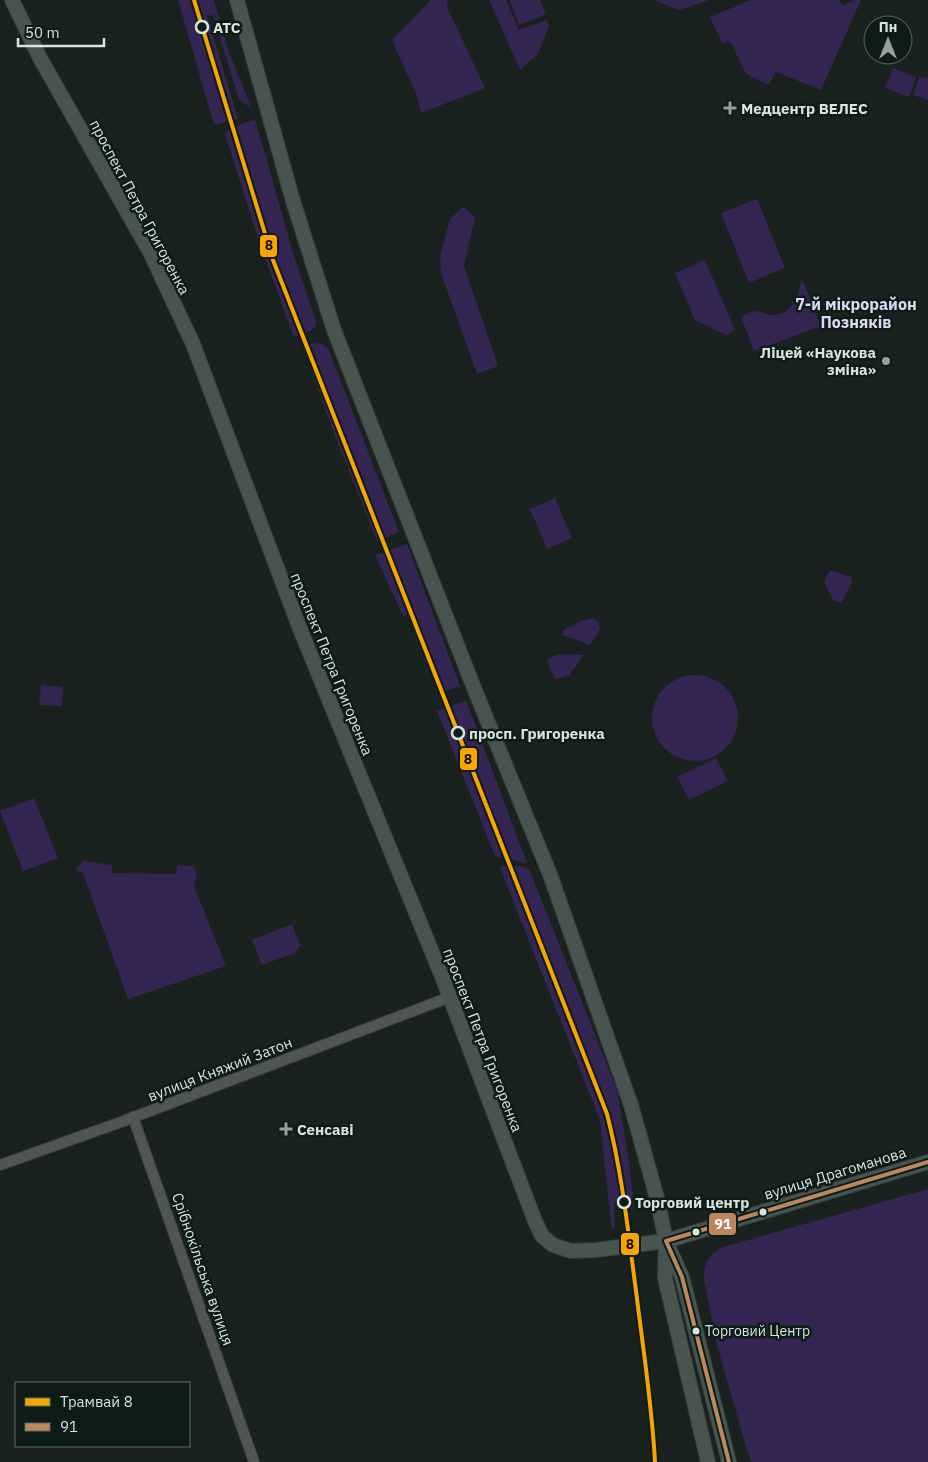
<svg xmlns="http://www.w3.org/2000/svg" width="928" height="1462" viewBox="0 0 928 1462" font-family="'IBM Plex Sans',sans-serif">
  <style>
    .green { fill: #342552 }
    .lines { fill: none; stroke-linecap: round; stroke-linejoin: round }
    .street-casing { stroke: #373e3b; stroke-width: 12 }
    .secondary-casing { stroke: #373e3b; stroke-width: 16 }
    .street { stroke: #4f5654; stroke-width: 10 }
    .secondary { stroke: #475450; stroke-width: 14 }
    .bus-1-casing { stroke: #0d1c16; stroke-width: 8 }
    .bus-1 { stroke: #bb8660; stroke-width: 4 }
    .tram-1-casing { stroke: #0d1c16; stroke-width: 8 }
    .tram-1 { stroke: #f7a600; stroke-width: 4 }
    .stop-dot { fill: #0d1c16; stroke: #d9e3df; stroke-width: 2.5 }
    .poi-dot { fill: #969f9c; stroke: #0d1c16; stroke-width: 2 }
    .bus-dot { fill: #d9e3df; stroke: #0d1c16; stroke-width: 2 }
    .labels { text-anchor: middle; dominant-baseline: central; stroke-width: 5; stroke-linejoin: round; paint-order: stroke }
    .bus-label { font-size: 14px; fill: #d9e3df; stroke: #0d1c16; text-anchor: start }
    .stop-label { font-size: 15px; font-weight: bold; fill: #d9e3df; stroke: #0d1c16; text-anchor: start }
    .poi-label { font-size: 15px; font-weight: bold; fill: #d9e3df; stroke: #0d1c16; text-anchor: start }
    .street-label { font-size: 15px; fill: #d9e3df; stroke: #0d1c16 }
    .neighbourhood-label { font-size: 16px; font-weight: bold; fill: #dfd8f5; stroke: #0d1c16 }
    .line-badge { stroke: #0d1c16; stroke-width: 2 }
    .badge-label { font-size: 14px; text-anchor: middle; font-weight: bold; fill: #fff }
    .pale-badge-label { font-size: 14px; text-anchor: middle; font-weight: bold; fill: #111 }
  </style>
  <rect width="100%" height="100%" fill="#1a221f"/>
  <g class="green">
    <path d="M178,0H214L228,50L252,109L239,99L213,15L207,16L238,119L214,125Z"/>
    <path d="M431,0H448L447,7L485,88L421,113L416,94L392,40Z"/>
    <path d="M489,0H506L519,30L547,20L549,26L538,54L520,70Z"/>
    <path d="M509,0H540L546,14L519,25Z"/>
    <path d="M654,0H709L679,10Z"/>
    <path d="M751,0H839L842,6L854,0H861L821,90L776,72L769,85L746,74L730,41L722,43L710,17Z"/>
    <path d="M893,68L916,77L909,97L885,88Z"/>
    <path d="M919,77L928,78V100L913,95Z"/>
    <path d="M255,119L294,256L316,321V325L312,330L297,336L293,335L260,244L225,134L229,129Z"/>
    <path d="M757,199L785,268L749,283L721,213Z"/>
    <path d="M463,207L475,217L464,266L498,366L477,374L441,273L440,256L450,219Z"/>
    <path d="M705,260L735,330L726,335L695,320L675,273Z"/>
    <path d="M802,279L821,326L754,351L741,317C745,315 751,311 756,311C761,311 766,315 772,315C792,316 799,295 802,279Z"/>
    <path d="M313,343L322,344L328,348L399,532L377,541L335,436L303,347Z"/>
    <path d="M555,498L572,538L547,549L530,509Z"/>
    <path d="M407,544L460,686L440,693L409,614L403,616L375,555Z"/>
    <path d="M830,570L851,577L852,583L841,603L833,600L824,582Z"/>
    <path d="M593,618L599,622L600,629L590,645L563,635V630L581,621Z"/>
    <path d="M568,654L583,655L569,676L555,679L547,661L555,655Z"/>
    <circle cx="695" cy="718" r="43"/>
    <path d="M41,685L63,687L62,706L39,705Z"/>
    <path d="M466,700L527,863L495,856L437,711Z"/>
    <path d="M716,758L728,781L689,800L677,777Z"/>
    <path d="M34,798L58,858L23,871L0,811Z"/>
    <path d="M83,861L112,865V873L176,874L177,865L193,866L197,875L194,886L226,966L128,999L83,873L75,870Z"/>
    <path d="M507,865L526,867L530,871L617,1090L630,1168L633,1198L614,1202L615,1226L612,1231L600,1120L500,868Z"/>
    <path d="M292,924L300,945L295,953L262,965L252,940Z"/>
    <path d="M928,1189V1462H752L747,1450L717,1345L704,1280C703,1265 708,1257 720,1248Z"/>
  </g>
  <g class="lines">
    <defs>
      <g id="street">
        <path d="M133,1117L254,1462"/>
        <path d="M0,1165L121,1122L450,997"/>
      </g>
      <g id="secondary">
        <path d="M12,0L40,58L151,254L193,344L300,629L443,979L535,1221L542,1236L553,1245L571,1251L596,1250L666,1241L928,1162"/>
        <path d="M237,0L293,201L334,330L474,688L551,877L631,1105L657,1198L666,1241L665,1278L708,1462"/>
        <path d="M667,1244L682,1277L729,1462"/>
      </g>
    </defs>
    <use href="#street" class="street-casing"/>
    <use href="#secondary" class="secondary-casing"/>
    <use href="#street" class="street"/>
    <use href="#secondary" class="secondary"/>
    <defs>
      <path id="bus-1" d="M729,1462L682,1277L666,1241L928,1162"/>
    </defs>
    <use href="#bus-1" class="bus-1-casing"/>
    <use href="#bus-1" class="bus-1"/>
    <defs>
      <path id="tram-1" d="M194,0L273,260L607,1114C622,1172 628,1231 636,1291C643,1348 652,1405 655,1462"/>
    </defs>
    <use href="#tram-1" class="tram-1-casing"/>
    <use href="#tram-1" class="tram-1"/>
  </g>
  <g class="stop-dot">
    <circle cx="202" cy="27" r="6"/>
    <circle cx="458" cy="733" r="6"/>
    <circle cx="624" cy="1202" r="6"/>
  </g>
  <g class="poi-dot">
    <path d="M727.5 100.5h5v5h5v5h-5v5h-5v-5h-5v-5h5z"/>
    <circle cx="886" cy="361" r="5"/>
    <path d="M283.5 1121.5h5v5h5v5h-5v5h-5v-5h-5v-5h5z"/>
  </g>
  <g class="bus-dot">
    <circle cx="763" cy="1212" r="4.5"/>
    <circle cx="696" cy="1232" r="4.5"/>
    <circle cx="696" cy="1331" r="4.5"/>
  </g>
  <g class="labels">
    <g class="bus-label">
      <text x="705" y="1331">Торговий Центр</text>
    </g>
    <g class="stop-label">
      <text x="213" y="27">АТС</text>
      <text x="469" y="733">просп. Григоренка</text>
      <text x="635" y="1202">Торговий центр</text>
    </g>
    <g class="poi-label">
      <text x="741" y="108">Медцентр ВЕЛЕС</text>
      <text x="876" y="352" text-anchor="end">Ліцей «Наукова<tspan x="876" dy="17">зміна»</tspan></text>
      <text x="297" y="1129">Сенсаві</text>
    </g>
    <g class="street-label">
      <text transform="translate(140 207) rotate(62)">проспект Петра Григоренка</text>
      <text transform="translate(332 664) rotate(68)">проспект Петра Григоренка</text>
      <text transform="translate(483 1040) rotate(69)">проспект Петра Григоренка</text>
      <text transform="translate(220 1069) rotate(-21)">вулиця Княжий Затон</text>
      <text transform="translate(835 1173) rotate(-17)">вулиця Драгоманова</text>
      <text transform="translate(203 1269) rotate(71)">Срібнокільська вулиця</text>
    </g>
    <g class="neighbourhood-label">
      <text x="856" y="304">7-й мікрорайон<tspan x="856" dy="18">Позняків</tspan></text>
    </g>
  </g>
  <g class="line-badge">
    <rect x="259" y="234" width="19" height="24" rx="5" fill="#f7a600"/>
    <rect x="459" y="747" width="19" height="24" rx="5" fill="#f7a600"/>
    <rect x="708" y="1212" width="29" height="24" rx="5" fill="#bb8660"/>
    <rect x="620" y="1232" width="20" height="24" rx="5" fill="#f7a600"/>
  </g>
  <g class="badge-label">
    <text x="723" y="1229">91</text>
  </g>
  <g class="pale-badge-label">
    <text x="269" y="250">8</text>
    <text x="468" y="764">8</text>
    <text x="630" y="1249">8</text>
  </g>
  <rect x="15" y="1382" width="175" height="65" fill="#0d1c16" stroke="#5f6c66"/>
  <rect x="25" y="1398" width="25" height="8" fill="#f7a600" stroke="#5f6c66"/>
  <text x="60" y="1407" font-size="15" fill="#d9e3df">Трамвай 8</text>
  <rect x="25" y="1423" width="25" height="8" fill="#bb8660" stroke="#5f6c66"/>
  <text x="60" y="1432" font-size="15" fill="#d9e3df">91</text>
  <g transform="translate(888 40)"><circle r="24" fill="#0d1c16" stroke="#5f6c66"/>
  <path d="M0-4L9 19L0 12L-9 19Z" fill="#969f9c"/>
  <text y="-8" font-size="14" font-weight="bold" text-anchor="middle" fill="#d9e3df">Пн</text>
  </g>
  <path d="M18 38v8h86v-8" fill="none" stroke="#d9e3df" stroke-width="2.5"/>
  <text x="25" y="38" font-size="15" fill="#d9e3df" stroke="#0d1c16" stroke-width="4" paint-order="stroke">50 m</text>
</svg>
